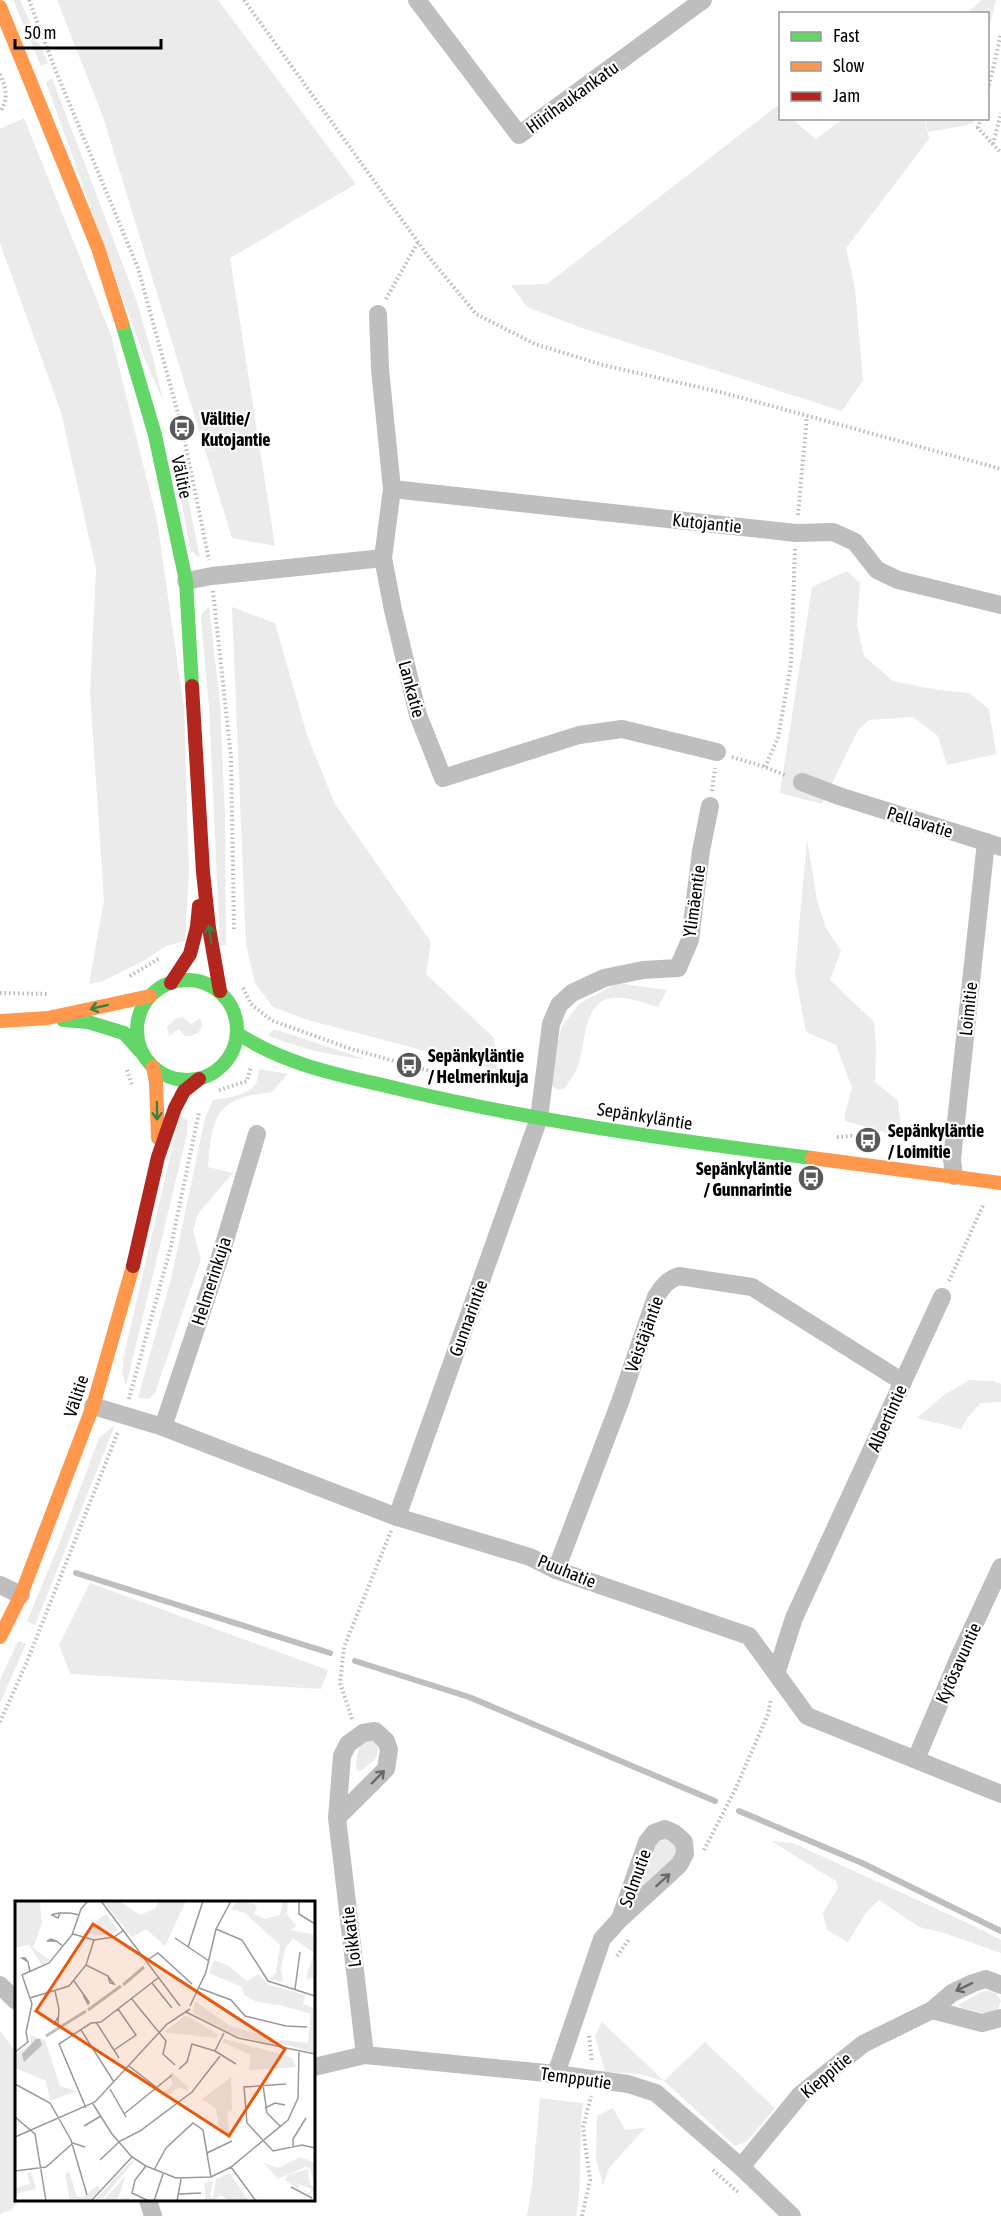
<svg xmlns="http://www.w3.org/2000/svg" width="1001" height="2216" viewBox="0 0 1001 2216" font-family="'Asap Condensed',sans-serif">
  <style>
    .green { fill: #ebebeb }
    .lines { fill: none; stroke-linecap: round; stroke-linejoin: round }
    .stream { stroke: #bebebe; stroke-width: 6 }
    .path { stroke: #b9b9b9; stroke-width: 4; stroke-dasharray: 1.5 3; stroke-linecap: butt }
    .street { stroke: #bebebe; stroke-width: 18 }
    .fast { stroke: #63d668; stroke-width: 14 }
    .slow { stroke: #ff974d; stroke-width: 14 }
    .jam { stroke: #b3261e; stroke-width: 14 }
    .oneway { stroke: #3b803e }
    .oneway2 { stroke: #686868 }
    .labels { text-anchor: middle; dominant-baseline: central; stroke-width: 4.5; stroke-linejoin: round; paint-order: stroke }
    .street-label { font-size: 18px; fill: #000; stroke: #fff }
    .poi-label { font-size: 18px; font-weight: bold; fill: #000; stroke: #fff; text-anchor: start }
    .inset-river { fill: none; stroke: #bebebe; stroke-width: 3 }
    .inset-road { fill: none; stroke: #999; stroke-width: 1.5 }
    .view { fill: #e8590c; fill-opacity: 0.15; stroke: #e8590c; stroke-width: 3 }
    .inset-edge { fill: none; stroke: #000; stroke-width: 3 }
  </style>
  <rect width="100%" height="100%" fill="#fff"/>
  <g class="green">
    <path d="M13,0H20L48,63L41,66Z"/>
    <path d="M57,0H218L356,184L230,258L275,546L232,538L103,117Z"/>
    <path d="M982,0H996L988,32V14L967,13Z"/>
    <path d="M52,78L136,299L152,354L163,401L144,357L46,82Z"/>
    <path d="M777,106L780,109V118L792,119L816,139L843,119L924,118L929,139L846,248L855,288L863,380L842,411L579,327L527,307L511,285L547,284Z"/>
    <path d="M24,118L111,335L157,520L184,708L189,871L185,941L166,946L143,961L103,981L89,984L104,900L90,693L96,569L61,412L0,243V129Z"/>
    <path d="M925,119V118L974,119L972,124L928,132Z"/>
    <path d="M177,459L180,460L200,558L190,550L180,493Z"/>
    <path d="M847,571L860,583L857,625L864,656L893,681L938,690L969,693L989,709L996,754L947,765L938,736L913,717L869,720L858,730L822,804L780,793L812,587Z"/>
    <path d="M209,607L220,703L225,816L226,945H220L209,706L201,621L202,613Z"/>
    <path d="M232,607L275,623L308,738L335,804L431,942L426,974L494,1038L497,1070L308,1020L273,1007L255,983L246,945Z"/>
    <path d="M807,839L817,900L825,926L841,951L830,980L874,1022L876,1047L875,1082L898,1101L902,1137L845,1121V1114L852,1088L836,1045L806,1032L795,973Z"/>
    <path d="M617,983L667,990L658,1007C644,1003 627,996 612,998C582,1001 586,1047 577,1068C574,1075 569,1082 565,1088L557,1090L548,1082L562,1026L579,1004Z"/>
    <path d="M183,1017L191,1024L200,1018L202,1026C199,1034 194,1036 185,1036L179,1029L169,1036L167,1027L175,1019Z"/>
    <path d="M274,1029L365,1059C331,1056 300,1048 268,1036Z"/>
    <path d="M259,1069L288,1074L272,1092C216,1098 212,1115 208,1167L233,1173L198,1214L193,1231L201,1259L155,1393L149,1399L138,1398L172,1275L205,1118L213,1100C226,1098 249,1096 256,1083C258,1079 258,1073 259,1069Z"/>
    <path d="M180,1114L187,1121V1134L126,1386L122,1373L124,1355Z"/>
    <path d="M970,1380L994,1381L1001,1384V1402L981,1403L968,1417L961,1429L917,1418L944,1395Z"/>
    <path d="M115,1425L35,1625L27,1621L58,1547L99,1438Z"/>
    <path d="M90,1583L328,1670L321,1689L70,1674L59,1645Z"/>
    <path d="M18,1641L26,1644L0,1703V1680Z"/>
    <path d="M369,1740L377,1744C381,1759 370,1763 360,1771L356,1769C357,1758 356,1744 369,1740Z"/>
    <path d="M658,1837L669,1838L681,1852L630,1905Z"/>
    <path d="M771,1841L793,1843L976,1927L1001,1940V1953L941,1932L919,1927L879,1900L867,1911L848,1942L827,1930L823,1913L838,1888L836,1881Z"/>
    <path d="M988,1991L996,1993L1001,2001L998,2009L988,2014L962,2008L958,2005L981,1992Z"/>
    <path d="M602,2022L664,2081L705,2042L775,2108L746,2142L735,2146L664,2081L639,2074L605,2072L595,2036Z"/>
    <path d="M0,2031L16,2052V2200H20L11,2210L0,2214Z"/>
    <path d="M540,2098L583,2103C578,2141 583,2179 576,2216H527L532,2186Z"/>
    <path d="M613,2108L625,2130L645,2128L609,2168L603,2186L596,2158L597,2116Z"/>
  </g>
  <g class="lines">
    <g class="stream">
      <path d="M76,1573L330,1653"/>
      <path d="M355,1661L469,1697L715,1801"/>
      <path d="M739,1811L862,1863L1001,1931"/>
    </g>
    <g class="path">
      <path d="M29,0L55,69L138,268L182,428L209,560"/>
      <path d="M244,0L428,256L476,314L535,344L603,365L728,394L1001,469"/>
      <path d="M0,74C6,88 9,98 0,112"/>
      <path d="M988,90L1001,34"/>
      <path d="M981,118L978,128L1001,153"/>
      <path d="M993,144L1001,113"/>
      <path d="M386,299L418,242"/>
      <path d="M798,515L807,416"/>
      <path d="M213,591L231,757L234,931"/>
      <path d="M732,757L765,767L787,776"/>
      <path d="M765,767L778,738L791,664L795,549"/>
      <path d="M712,791L715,768"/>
      <path d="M130,976L160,958"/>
      <path d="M243,988L251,1004L271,1020L351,1049L448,1076"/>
      <path d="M0,993L49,994"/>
      <path d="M127,1070L132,1085"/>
      <path d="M219,1090L247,1081L251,1067"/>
      <path d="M837,1137L851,1136L879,1143"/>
      <path d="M949,1281L984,1203"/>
      <path d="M129,1399L171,1246L199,1112"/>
      <path d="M352,1719L340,1683L344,1647L391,1531"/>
      <path d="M0,1722L26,1664L118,1432"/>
      <path d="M704,1850L735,1790L768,1714L771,1698"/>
      <path d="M617,1956L630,1938"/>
      <path d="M589,2036L592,2062"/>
      <path d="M713,2170L739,2193"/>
      <path d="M582,2216L590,2180L583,2128L591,2096"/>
    </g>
    <g class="street">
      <path d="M417,0L519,135L703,0"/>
      <path d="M378,314L380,369L392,489L383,558L393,610L418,715L443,778L579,735L622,729L717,752"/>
      <path d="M392,489L796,533L833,532L855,542L877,570L898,580L1001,605"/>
      <path d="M186,581L212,576L383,558"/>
      <path d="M802,782L839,796L1001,847"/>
      <path d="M954,1176L952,1159L986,842"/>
      <path d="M93,1406L163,1427L397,1517L530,1557L556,1570L749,1636L807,1716L1001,1794"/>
      <path d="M163,1427L220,1257L257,1134"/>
      <path d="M397,1517L539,1118L551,1024L559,1005L572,993L604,978L643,970L678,968L690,940L701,851L710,806"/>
      <path d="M556,1570L620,1402L656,1297C662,1287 667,1280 679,1276L752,1287L903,1382"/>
      <path d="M0,1585L21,1595"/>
      <path d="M777,1671L794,1618L942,1297"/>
      <path d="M916,1759L960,1655L1001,1567"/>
      <path d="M337,1818L386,1769L389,1750L386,1741L375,1731L363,1733L348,1744L342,1756L337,1818L365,2055"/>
      <path d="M0,1985L16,2001"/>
      <path d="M932,2010L982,2023L1001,2018"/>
      <path d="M314,2067L365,2055L556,2074L628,2084L656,2093L741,2167L792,2216"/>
      <path d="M556,2074L602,1939L620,1919L679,1865L685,1854L684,1842L674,1833L665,1829L654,1833L647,1842L620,1919"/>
      <path d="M741,2167L800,2095L863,2044L932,2010L952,1993L973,1983L986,1979L1001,1985"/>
      <path d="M148,2200L153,2216"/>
    </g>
    <g class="fast">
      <path d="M122,323L155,435L186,581L192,686"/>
      <circle cx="187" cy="1030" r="50"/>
      <path d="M63,1020L88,1022L124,1033L141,1052"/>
      <path d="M237,1033C285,1065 340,1075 395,1088C532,1121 672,1140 812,1158"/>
    </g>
    <g class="slow">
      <path d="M0,7L98,248L122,323"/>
      <path d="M0,1021L48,1018L150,996"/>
      <path d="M153,1067L156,1082L158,1138"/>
      <path d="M812,1158L1001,1183"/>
      <path d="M0,1637L21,1595L93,1406L133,1266"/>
    </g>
    <g class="jam">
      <path d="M192,686L203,872L209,928L220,991"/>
      <path d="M171,983L190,954L197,927L199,906"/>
      <path d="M133,1266L158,1157L175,1108L184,1091L199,1079"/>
    </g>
  </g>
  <defs><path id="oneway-shaft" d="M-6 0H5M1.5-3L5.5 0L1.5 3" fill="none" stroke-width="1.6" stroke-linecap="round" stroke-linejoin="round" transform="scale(1.5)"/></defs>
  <g class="oneway">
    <use href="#oneway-shaft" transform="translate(210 934) rotate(-98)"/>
    <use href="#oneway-shaft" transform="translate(99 1007) rotate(167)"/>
    <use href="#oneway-shaft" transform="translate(157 1111) rotate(89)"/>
  </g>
  <g class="oneway2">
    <use href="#oneway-shaft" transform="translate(378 1777) rotate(-46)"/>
    <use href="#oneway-shaft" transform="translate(663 1880) rotate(-42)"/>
    <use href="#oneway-shaft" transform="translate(964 1987) rotate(154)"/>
  </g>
  <defs>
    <symbol id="bus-disc" viewBox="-11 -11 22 22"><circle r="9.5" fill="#595959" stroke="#fff"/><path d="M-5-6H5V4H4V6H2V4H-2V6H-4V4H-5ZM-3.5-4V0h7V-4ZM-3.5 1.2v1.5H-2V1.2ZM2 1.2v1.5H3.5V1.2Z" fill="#fff"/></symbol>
  </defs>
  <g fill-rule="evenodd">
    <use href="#bus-disc" x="167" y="413" width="30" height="30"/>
    <use href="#bus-disc" x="394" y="1050" width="30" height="30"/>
    <use href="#bus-disc" x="853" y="1125" width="30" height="30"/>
    <use href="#bus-disc" x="796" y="1163" width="30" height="30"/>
  </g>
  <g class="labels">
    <g class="street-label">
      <text transform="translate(572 97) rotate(-36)">Hiirihaukankatu</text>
      <text transform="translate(182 477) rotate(78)">Välitie</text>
      <text transform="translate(707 523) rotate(6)">Kutojantie</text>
      <text transform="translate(412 689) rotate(75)">Lankatie</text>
      <text transform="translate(920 822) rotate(17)">Pellavatie</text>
      <text transform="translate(694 901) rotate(-82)">Ylimäentie</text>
      <text transform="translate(968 1009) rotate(-84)">Loimitie</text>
      <text transform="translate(645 1116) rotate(9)">Sepänkyläntie</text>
      <text transform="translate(211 1281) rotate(-72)">Helmerinkuja</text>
      <text transform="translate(468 1318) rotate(-70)">Gunnarintie</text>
      <text transform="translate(644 1334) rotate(-70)">Veistäjäntie</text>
      <text transform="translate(76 1396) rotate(-72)">Välitie</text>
      <text transform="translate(887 1418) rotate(-66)">Albertintie</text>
      <text transform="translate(567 1571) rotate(22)">Puuhatie</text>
      <text transform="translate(958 1663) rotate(-66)">Kytösavuntie</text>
      <text transform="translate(635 1878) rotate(-70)">Solmutie</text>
      <text transform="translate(351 1937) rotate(-97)">Loikkatie</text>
      <text transform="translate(826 2075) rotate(-40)">Kieppitie</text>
      <text transform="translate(576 2078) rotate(8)">Tempputie</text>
    </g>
    <g class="poi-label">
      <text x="201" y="418">Välitie/<tspan x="201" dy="21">Kutojantie</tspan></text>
      <text x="428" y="1055">Sepänkyläntie<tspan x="428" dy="21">/ Helmerinkuja</tspan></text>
      <text x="888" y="1130">Sepänkyläntie<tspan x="888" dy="21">/ Loimitie</tspan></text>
      <text x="792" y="1168" text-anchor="end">Sepänkyläntie<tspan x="792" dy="21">/ Gunnarintie</tspan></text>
    </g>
  </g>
  <g transform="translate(15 1901)">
    <rect width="300" height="300" fill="#fff"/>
    <path d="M0,0H41L25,2L27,22L18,47L35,59L27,64L14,44L0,47ZM88,0H104L125,14L141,7L143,0H171L150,45L131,28L117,36ZM222,0L242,4L239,13L250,18L265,14L268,0H273L272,13L281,25L276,29L300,34V76L294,79L291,76L299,52L278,37L270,48L266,68L268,81L255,78L261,72L265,44L230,12L216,8ZM91,13L103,29L95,34H78V22ZM199,59L214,65L232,80L244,73L252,83L290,94L288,103L300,107V152L261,141V138L293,142L296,113L265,104L266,99L264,104L242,101L229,94L227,86L194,72ZM180,100L215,125L259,137L258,144L216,133L184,116L178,111ZM170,115L174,116L204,134L200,137L149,131ZM15,134L30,139L45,185L62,190L35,200L31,180L0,167V155L16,143ZM210,138L269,154L277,157L281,166L234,169L235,154L207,141ZM157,171L173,186V190L164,186L155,193L148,192L158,183L154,174ZM216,176L217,210L212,211L215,236L204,226L201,208L187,198ZM285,256L300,262V285L295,267L290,266L263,278L249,262L263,267ZM120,259L89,296L79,300L115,261ZM293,268L295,283L300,287L295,294L286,288L295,292L297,288L283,283L285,289L270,279L273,274ZM54,270L62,296H68L83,284L85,290L73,300H55L50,274ZM16,271L21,288L3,292L0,300V287L15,283L12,272ZM215,272L234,300H214L206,294L198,300H191L189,282L198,280L195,294L198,298L201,278ZM111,274L103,298L115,296L114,300H88Z" fill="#ebebeb"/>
    <path d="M21,138H25L27,144L9,161L7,153Z" fill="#bebebe"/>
    <path class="inset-river" d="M108,84L129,66M73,109L106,85M31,135L71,110"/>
    <path class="inset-road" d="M86,0L165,105M284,0V13L300,23M45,12L43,17L37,14L39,13L45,12H55L64,14M201,28L227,39L253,80L300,95M58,33L79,39L99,36L109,29M160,37L194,60M41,40H32L36,38L41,40L48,45M173,46L188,0M131,60L143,52L177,83M13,61L7,57H10L13,61L15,71M71,64L93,75L99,83L95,82L93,75M59,80L74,101L73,103L68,94M137,82L157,107M184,87L216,99L230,115L271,125L292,126M280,88L285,51M40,90L44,108L43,122L39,123L43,116M15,97L54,85L71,64L79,39M116,97L151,140L148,153L160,164M175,105L191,71L201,28L216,0M171,111L223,137L300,153M81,121L104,157M66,129L99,181M99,149L121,134L103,108M200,150L209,132M0,151L13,141L11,131L17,103L7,74L34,62L57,34L66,8L73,0M114,165L141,186M164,168L172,161L177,143L200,150L221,163M0,183L35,202L56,239L72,294M271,183L229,186L232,222L258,250L287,244L300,247M248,184L252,212L266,226M95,188L111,216M78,203L97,233L117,256L131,265L161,277L196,276L216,266L273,219L283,197L284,151M71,207L44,143L76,122L86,121L143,77M250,207L260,202L270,204M109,213L157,174M0,216L20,233L31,300M69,225L86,215M0,236L80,201L152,123L175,108M278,246V238L291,217M192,252L217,240M85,259L105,240L125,230L177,191L205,155M131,265L120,279L117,292L134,300M216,266L241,300M139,269L151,247L178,222L188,229L196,276M0,270L31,266L58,242L70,246M276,286L297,297M164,293L186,292M76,300L117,256M139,300L148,273M162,300L166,278"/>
    <path class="view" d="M78,23L270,148L214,235L21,110Z"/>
    <rect width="300" height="300" class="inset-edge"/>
  </g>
  <rect x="779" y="12" width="210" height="108" fill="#ffffff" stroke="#999999" stroke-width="1.5"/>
  <rect x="791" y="32" width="30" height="9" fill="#63d668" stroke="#999999" stroke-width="1.5"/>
  <text x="833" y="42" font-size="18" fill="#000000">Fast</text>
  <rect x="791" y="62" width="30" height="9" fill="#ff974d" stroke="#999999" stroke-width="1.5"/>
  <text x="833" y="72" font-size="18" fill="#000000">Slow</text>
  <rect x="791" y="92" width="30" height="9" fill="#b3261e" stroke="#999999" stroke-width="1.5"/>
  <text x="833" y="102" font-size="18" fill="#000000">Jam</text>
  <path d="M15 39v9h146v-9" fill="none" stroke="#000000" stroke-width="3"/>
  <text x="24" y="39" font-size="18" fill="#000000" stroke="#ffffff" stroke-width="4.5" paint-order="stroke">50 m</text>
</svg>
